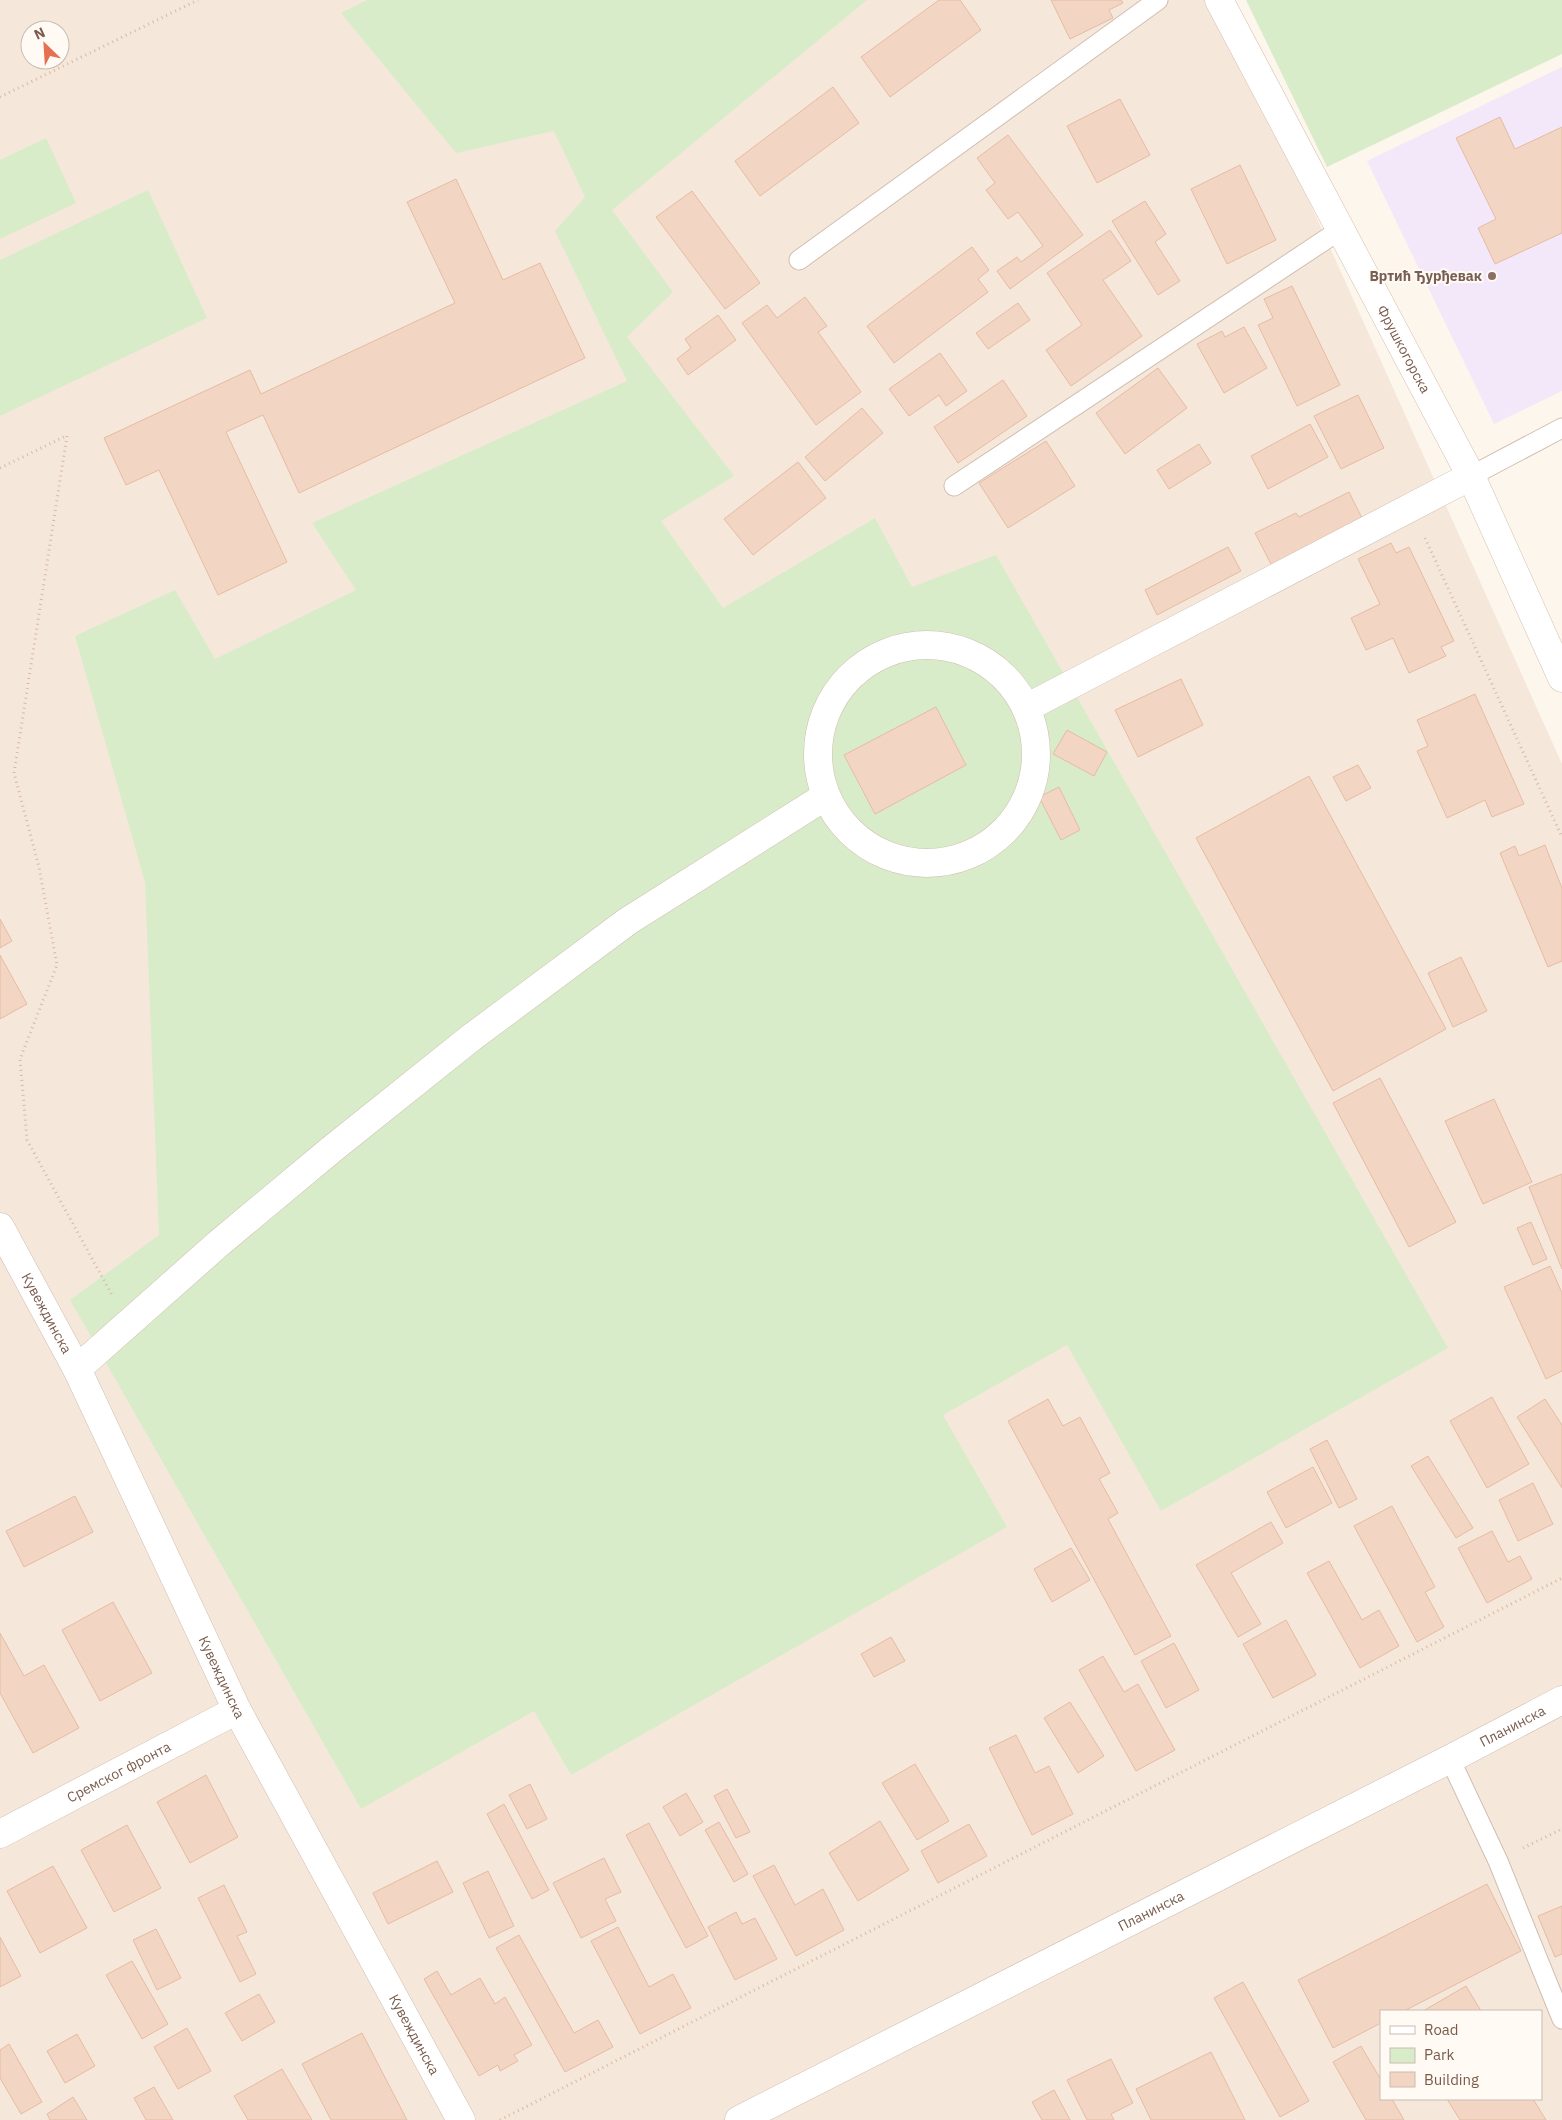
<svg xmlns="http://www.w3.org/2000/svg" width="1562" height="2120" viewBox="0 0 1562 2120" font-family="'IBM Plex Sans',sans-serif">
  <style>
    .residential { fill: #f5e8da; fill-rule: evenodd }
    .education { fill: #f3e8fa }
    .green { fill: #d8ecc9 }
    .building { fill: #f3d5c3; stroke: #e6bba3 }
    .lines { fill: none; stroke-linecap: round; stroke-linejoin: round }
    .lane-casing { stroke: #d1beb0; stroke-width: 21 }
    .street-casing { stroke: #d1beb0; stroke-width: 29 }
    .secondary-casing { stroke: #d6c0b0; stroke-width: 29 }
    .path { stroke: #d9b8a5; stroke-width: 3; stroke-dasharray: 1 4; stroke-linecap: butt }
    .lane { stroke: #fff; stroke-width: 19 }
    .street { stroke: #fff; stroke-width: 28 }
    .secondary { stroke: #fff; stroke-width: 28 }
    .education-dot { fill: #8d6e63; stroke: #fffaf3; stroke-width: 2 }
    .labels { text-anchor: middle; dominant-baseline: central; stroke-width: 4; stroke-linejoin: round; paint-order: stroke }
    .education-label { font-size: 14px; font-weight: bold; fill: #785e54; stroke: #fffaf3; text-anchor: end }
    .street-label { font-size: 14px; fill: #7a5c4d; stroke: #fffaf3 }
  </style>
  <rect width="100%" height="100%" fill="#fdf6ec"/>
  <path class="residential" d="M0,0H1216L1230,25L1562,764V2120H0ZM30,30H60V60H30ZM1381,2011H1541V2099H1381Z"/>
  <path class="education" d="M1562,67V391L1494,424L1367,161Z"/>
  <g class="green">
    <path d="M367,0H867L612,210L673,292L627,337L734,476L661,521L723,608L875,518L912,587L996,555L1448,1348L1161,1511L1067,1345L943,1415L1007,1527L571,1775L534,1711L361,1809L70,1300L159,1235L145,882L75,636L175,590L215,659L356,590L312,523L627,381L555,231L585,197L554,131L456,153L341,13Z"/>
    <path d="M1246,0H1562V54L1327,167Z"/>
    <path d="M46,138L76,203L0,239V160Z"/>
    <path d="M148,190L207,318L0,416V260Z"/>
  </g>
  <g class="building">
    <path d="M939,0H960L981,30L890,97L861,57Z"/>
    <path d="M1051,0H1121L1123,3L1109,10L1113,18L1070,39Z"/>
    <path d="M833,87L859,123L760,196L735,161Z"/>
    <path d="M1120,99L1150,155L1097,183L1067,126Z"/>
    <path d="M1500,117L1515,149L1562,127V233L1495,264L1478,228L1496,219L1456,138Z"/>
    <path d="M1008,135L1083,235L1010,289L997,271L1017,257L1021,262L1043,246L1018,212L1008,219L986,190L995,183L977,158Z"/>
    <path d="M1240,165L1276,240L1227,264L1191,189Z"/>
    <path d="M456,179L503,280L540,263L585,358L299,493L263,415L226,432L287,562L218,595L159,470L126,485L104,438L250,370L261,394L455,303L407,202Z"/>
    <path d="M692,191L760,283L725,309L656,217Z"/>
    <path d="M1145,201L1166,234L1155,242L1180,281L1158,295L1112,221Z"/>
    <path d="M1110,230L1131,261L1103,280L1142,336L1071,386L1046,350L1082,325L1047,273Z"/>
    <path d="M972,247L989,270L978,279L988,292L894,363L867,326Z"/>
    <path d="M1292,286L1340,385L1297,406L1258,325L1273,318L1264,299Z"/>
    <path d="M805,297L827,326L818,332L861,392L816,425L742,323L767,305L777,318Z"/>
    <path d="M1018,303L1030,320L988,349L976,333Z"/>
    <path d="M718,315L736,340L688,375L677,359L691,348L685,339Z"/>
    <path d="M1244,327L1267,368L1224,393L1197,344L1222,331L1225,337Z"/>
    <path d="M940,353L967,391L946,406L939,395L909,416L889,389Z"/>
    <path d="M1158,368L1187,408L1125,454L1096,413Z"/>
    <path d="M1003,380L1027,416L958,463L934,427Z"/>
    <path d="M1358,395L1384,448L1341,469L1314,416Z"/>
    <path d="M862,408L883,433L825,481L805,457Z"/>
    <path d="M1310,424L1328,457L1268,489L1251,456Z"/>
    <path d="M1046,441L1075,486L1008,528L979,483Z"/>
    <path d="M1199,444L1211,463L1169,489L1157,470Z"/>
    <path d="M798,462L826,498L753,555L724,519Z"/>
    <path d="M1349,492L1363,520L1272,566L1255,533L1296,513L1299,517Z"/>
    <path d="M1391,543L1396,553L1409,547L1454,641L1441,647L1446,656L1409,673L1393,638L1366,650L1351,618L1380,604L1358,559Z"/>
    <path d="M1228,547L1241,571L1157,615L1145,590Z"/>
    <path d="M1181,679L1203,725L1138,757L1115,710Z"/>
    <path d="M1475,694L1524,804L1492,817L1485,800L1447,818L1417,751L1428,746L1417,720Z"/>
    <path d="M936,707L966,765L875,814L844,755Z"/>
    <path d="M1067,730L1107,752L1094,776L1053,754Z"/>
    <path d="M1358,765L1371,788L1346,801L1333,777Z"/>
    <path d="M1309,776L1446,1029L1333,1091L1196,838Z"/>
    <path d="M1059,787L1080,830L1061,840L1039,797Z"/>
    <path d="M1545,845L1562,888V961L1548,967L1500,853L1515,846L1519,856Z"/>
    <path d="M0,919L12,941L0,948Z"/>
    <path d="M0,955L27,1004L0,1019Z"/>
    <path d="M1461,957L1487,1011L1453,1027L1428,973Z"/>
    <path d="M1380,1078L1456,1222L1409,1247L1333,1103Z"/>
    <path d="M1494,1099L1532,1182L1483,1204L1445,1121Z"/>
    <path d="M1562,1174V1269L1529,1187Z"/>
    <path d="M1531,1222L1547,1259L1533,1265L1517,1228Z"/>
    <path d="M1550,1266L1562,1293V1371L1546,1379L1504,1287Z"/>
    <path d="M1492,1397L1529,1464L1487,1488L1450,1421Z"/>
    <path d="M1048,1399L1063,1426L1080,1417L1110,1473L1099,1479L1118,1513L1108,1519L1171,1636L1135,1655L1008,1421Z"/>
    <path d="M1545,1399L1562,1425V1488L1517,1417Z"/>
    <path d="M1327,1440L1357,1499L1339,1508L1310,1449Z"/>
    <path d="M1428,1456L1473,1528L1456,1538L1411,1466Z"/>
    <path d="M1313,1467L1332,1503L1286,1528L1267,1492Z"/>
    <path d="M1533,1483L1553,1524L1518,1541L1499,1500Z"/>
    <path d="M75,1496L93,1532L24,1567L6,1531Z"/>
    <path d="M1392,1506L1435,1587L1425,1592L1444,1627L1417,1642L1354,1526Z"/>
    <path d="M1271,1522L1283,1543L1231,1573L1261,1624L1238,1637L1196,1565Z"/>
    <path d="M1492,1531L1508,1562L1520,1556L1532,1579L1487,1603L1458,1548Z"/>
    <path d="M1071,1548L1090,1580L1052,1602L1034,1569Z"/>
    <path d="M1329,1561L1362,1620L1379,1610L1399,1646L1360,1668L1307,1573Z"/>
    <path d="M113,1602L152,1673L100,1701L62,1630Z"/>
    <path d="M1286,1620L1316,1675L1273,1698L1243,1644Z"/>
    <path d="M0,1633L24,1676L44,1665L79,1728L33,1753L0,1693Z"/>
    <path d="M891,1637L905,1661L874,1677L861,1654Z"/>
    <path d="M1174,1643L1199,1690L1166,1708L1141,1661Z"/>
    <path d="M1103,1656L1124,1692L1138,1684L1175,1750L1136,1771L1079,1670Z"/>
    <path d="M1070,1702L1104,1756L1078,1773L1044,1718Z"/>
    <path d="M1016,1735L1035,1773L1049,1766L1073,1814L1032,1835L989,1748Z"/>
    <path d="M915,1764L949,1821L917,1840L882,1783Z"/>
    <path d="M206,1775L238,1837L190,1863L157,1802Z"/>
    <path d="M530,1784L547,1819L527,1829L509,1795Z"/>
    <path d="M727,1789L750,1832L736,1838L714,1796Z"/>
    <path d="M686,1793L703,1822L680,1836L663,1807Z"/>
    <path d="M504,1804L549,1890L532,1899L487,1814Z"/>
    <path d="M880,1821L909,1870L858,1901L829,1853Z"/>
    <path d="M719,1822L748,1874L734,1882L705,1830Z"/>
    <path d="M649,1823L708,1936L686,1948L626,1835Z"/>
    <path d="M969,1824L987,1856L938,1883L921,1851Z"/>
    <path d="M127,1825L161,1888L114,1912L81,1850Z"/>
    <path d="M604,1858L621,1892L605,1899L616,1921L581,1938L553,1883Z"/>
    <path d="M437,1861L453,1892L388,1924L373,1893Z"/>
    <path d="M774,1865L795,1905L823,1889L844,1930L796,1956L753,1876Z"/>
    <path d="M53,1866L87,1928L40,1953L7,1891Z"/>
    <path d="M488,1871L514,1926L489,1938L463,1883Z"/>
    <path d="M1487,1884L1521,1951L1404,2011H1381V2023L1333,2048L1298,1980Z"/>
    <path d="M224,1885L247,1932L237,1936L256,1974L240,1982L198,1898Z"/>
    <path d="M1562,1906V1954L1555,1957L1538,1916Z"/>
    <path d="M736,1912L742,1924L755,1918L777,1959L735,1980L708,1927Z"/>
    <path d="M618,1927L649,1987L673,1974L691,2008L640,2034L591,1941Z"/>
    <path d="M156,1929L181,1978L157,1990L133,1940Z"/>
    <path d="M519,1935L574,2033L598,2020L613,2047L565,2072L496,1948Z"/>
    <path d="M0,1937L21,1976L0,1987Z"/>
    <path d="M132,1961L168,2024L142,2039L106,1975Z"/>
    <path d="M437,1971L451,1995L480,1978L495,2004L505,1997L532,2045L514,2055L518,2061L500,2071L498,2065L479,2076L424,1979Z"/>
    <path d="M1243,1982L1309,2101L1280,2117L1214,1998Z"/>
    <path d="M1466,1986L1481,2011H1423Z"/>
    <path d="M259,1994L275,2022L242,2041L225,2013Z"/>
    <path d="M187,2028L211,2071L178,2089L154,2047Z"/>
    <path d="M362,2033L407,2120H331L302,2064Z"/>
    <path d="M77,2034L95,2066L65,2083L47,2051Z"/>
    <path d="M9,2044L42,2102L21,2114L0,2078V2050Z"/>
    <path d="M1361,2046L1381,2080V2099H1392L1404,2120H1366L1333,2062Z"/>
    <path d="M1211,2052L1245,2120H1151L1136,2089Z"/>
    <path d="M1111,2059L1133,2103L1111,2114L1114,2120H1087L1067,2080Z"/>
    <path d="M282,2069L312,2120H248L234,2096Z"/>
    <path d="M154,2087L173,2120H146L134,2098Z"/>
    <path d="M1054,2090L1070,2120H1042L1032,2102Z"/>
    <path d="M73,2097L87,2120H50L47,2114Z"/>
    <path d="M1447,2099H1533L1546,2120H1460Z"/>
  </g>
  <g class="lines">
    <defs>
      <g id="lane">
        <path d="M799,260L1158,0"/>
        <path d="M1471,476L1562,428"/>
        <path d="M954,486L1340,230"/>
        <path d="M1450,1759L1498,1861L1562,2019"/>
      </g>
      <g id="street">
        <circle cx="927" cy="754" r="109"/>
        <path d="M1026,708L1471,476"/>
        <path id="s1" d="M0,1227L77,1369L237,1710L461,2120"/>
        <path d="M77,1369L218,1244L332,1149L472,1037L628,921L826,796"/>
        <path id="s2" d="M0,1834L237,1710"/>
        <path id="s3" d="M739,2120L1450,1759L1562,1700"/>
      </g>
      <g id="secondary">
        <path id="s4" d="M1219,0L1471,476L1562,678"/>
      </g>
    </defs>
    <use href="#lane" class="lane-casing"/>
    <use href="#street" class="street-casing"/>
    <use href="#secondary" class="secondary-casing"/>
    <g class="path">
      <path d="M0,97L198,0"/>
      <path d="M67,436L14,773L39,867L57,965L20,1059L27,1140L112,1295"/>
      <path d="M0,468L66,436"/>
      <path d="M1425,538L1562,837"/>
      <path d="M1523,1848L1562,1829"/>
      <path d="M500,2120L1562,1578"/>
    </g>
    <use href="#lane" class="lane"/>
    <use href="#street" class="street"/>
    <use href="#secondary" class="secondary"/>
  </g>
  <circle class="education-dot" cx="1492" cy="276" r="5"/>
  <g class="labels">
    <g class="education-label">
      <text x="1482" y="276">Вртић Ђурђевак</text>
    </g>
    <g class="street-label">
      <text stroke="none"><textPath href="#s4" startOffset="395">Фрушкогорска</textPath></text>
      <text stroke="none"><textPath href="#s1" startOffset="98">Кувеждинска</textPath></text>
      <text stroke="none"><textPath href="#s1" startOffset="502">Кувеждинска</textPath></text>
      <text stroke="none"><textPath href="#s3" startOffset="868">Планинска</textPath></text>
      <text stroke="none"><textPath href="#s2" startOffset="134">Сремског фронта</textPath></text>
      <text stroke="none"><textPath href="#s3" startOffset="462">Планинска</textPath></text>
      <text stroke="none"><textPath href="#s1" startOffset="908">Кувеждинска</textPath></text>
    </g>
  </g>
  <rect x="1380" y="2010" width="162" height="90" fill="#fffaf3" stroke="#cabbb1"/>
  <rect x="1390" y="2026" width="25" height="8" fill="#ffffff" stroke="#cabbb1"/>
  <text x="1424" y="2035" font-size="15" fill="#7a5c4d">Road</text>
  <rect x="1390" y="2048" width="25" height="15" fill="#d8ecc9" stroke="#cabbb1"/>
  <text x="1424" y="2060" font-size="15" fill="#7a5c4d">Park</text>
  <rect x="1390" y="2072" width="25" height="15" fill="#f3d5c3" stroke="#cabbb1"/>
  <text x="1424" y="2085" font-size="15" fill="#7a5c4d">Building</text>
  <g transform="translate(45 45) rotate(335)"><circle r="24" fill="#fffaf3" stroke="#cabbb1"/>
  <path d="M0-4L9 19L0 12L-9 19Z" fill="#e76f51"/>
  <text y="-8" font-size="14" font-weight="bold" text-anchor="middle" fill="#7a5c4d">N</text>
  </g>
</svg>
